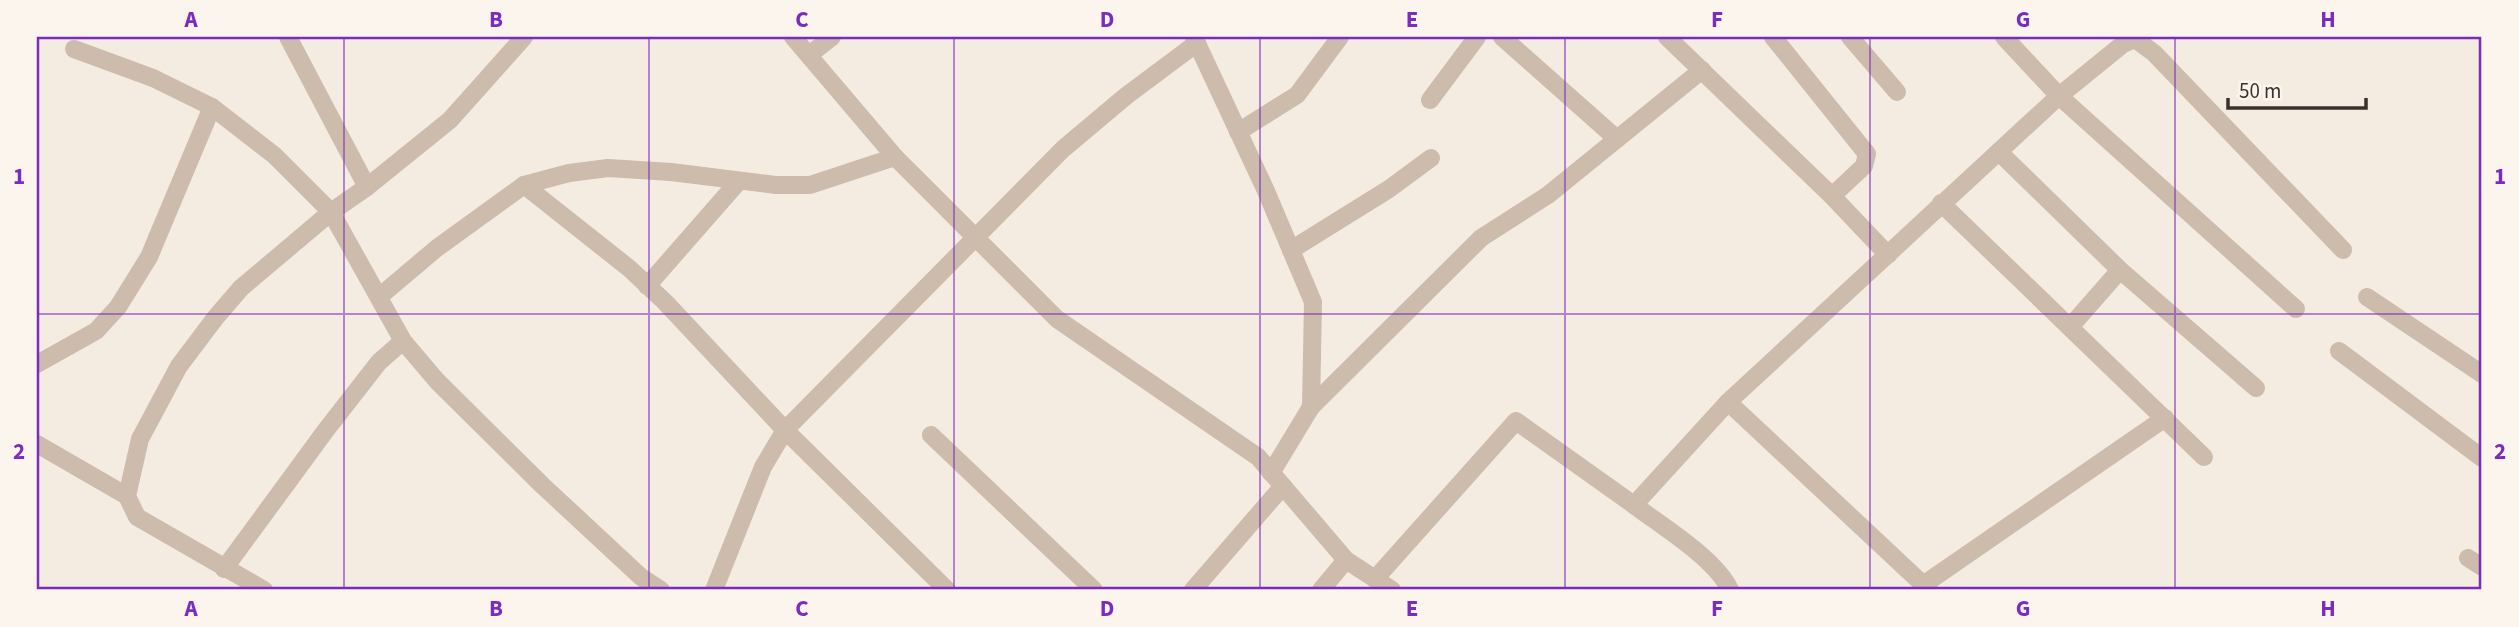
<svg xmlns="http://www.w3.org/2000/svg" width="2519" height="627" viewBox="0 0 2519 627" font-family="'Source Sans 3',sans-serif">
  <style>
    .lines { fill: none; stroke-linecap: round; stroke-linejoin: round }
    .minor { stroke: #cdbbac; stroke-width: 18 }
    .grid { fill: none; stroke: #7b2cbf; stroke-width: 2; stroke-opacity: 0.55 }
    .neatline { fill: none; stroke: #7b2cbf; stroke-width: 2.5 }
    .grid-label { font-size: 23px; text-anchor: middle; font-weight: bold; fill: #7b2cbf }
  </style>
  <rect width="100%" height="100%" fill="#f4ebe1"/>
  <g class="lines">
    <g class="minor">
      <path d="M288,37L367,187"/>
      <path d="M793,37L895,157L1057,319L1258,457L1346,560"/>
      <path d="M1194,37L1266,191L1313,302L1311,407L1271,473"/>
      <path d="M1502,37L1617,139"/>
      <path d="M1667,37L1832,196L1888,255"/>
      <path d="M1773,37L1867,154L1864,166L1832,196"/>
      <path d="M1850,37L1897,92"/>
      <path d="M2004,37L2059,96L2296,309"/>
      <path d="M74,49L153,78L212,107"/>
      <path d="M809,55L832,37"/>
      <path d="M1430,100L1477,37"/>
      <path d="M1238,132L1297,95L1340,37"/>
      <path d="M1999,152L2120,270L2256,388"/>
      <path d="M524,185L630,269L665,302L785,430L947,590"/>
      <path d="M1941,203L2204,457"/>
      <path d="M1291,250L1389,189L1431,158"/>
      <path d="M647,286L738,182"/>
      <path d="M379,297L437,248L524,185L569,173L608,168L671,172L776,185H810L895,157"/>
      <path d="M2367,297L2482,374"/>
      <path d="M2070,327L2120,270"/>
      <path d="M2339,351L2482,458"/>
      <path d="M37,364L96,331L118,307L149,257L212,107L274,155L331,212L403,341L437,381L542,485L641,577L661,590"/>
      <path d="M1311,407L1481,238L1548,195L1702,70"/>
      <path d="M931,435L1094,590"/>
      <path d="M37,444L127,496"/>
      <path d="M1634,505C1663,527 1716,559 1730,590"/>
      <path d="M2468,558L2482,567"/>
      <path d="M224,569L326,430L379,362L403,341"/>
      <path d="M1375,579L1516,421L1634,505L1728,402"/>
      <path d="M1923,585L2165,418"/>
      <path d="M264,590L137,517L127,496L140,439L179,366L216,317L241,288L331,212L367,187L450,120L524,37"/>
      <path d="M714,590L763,467L785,430L1063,149L1126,96L1197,43"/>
      <path d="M1193,590L1283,486"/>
      <path d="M1321,590L1346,560L1392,590"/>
      <path d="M1929,590L1728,402L2059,96L2123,44L2135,39L2154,53L2343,250"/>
    </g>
  </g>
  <path class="grid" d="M344,37V590M649,37V590M954,37V590M1260,37V590M1565,37V590M1870,37V590M2175,37V590M37,314H2482"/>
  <rect width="2519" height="627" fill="none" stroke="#fbf5ee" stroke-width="77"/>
  <path d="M2228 98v10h138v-10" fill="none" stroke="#3b302b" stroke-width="3.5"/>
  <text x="2239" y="98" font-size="21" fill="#3b302b" stroke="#fbf5ee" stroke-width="5" paint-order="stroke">50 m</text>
  <rect x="38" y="38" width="2442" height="550" class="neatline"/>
  <g class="grid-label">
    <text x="191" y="27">A</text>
    <text x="496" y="27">B</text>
    <text x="802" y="27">C</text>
    <text x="1107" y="27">D</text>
    <text x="1412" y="27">E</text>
    <text x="1717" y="27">F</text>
    <text x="2023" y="27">G</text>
    <text x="2328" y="27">H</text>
    <text x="19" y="184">1</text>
    <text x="2500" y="184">1</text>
    <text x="19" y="459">2</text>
    <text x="2500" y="459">2</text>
    <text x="191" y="616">A</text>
    <text x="496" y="616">B</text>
    <text x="802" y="616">C</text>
    <text x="1107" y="616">D</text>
    <text x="1412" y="616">E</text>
    <text x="1717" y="616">F</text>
    <text x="2023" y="616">G</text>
    <text x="2328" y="616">H</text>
  </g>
</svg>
